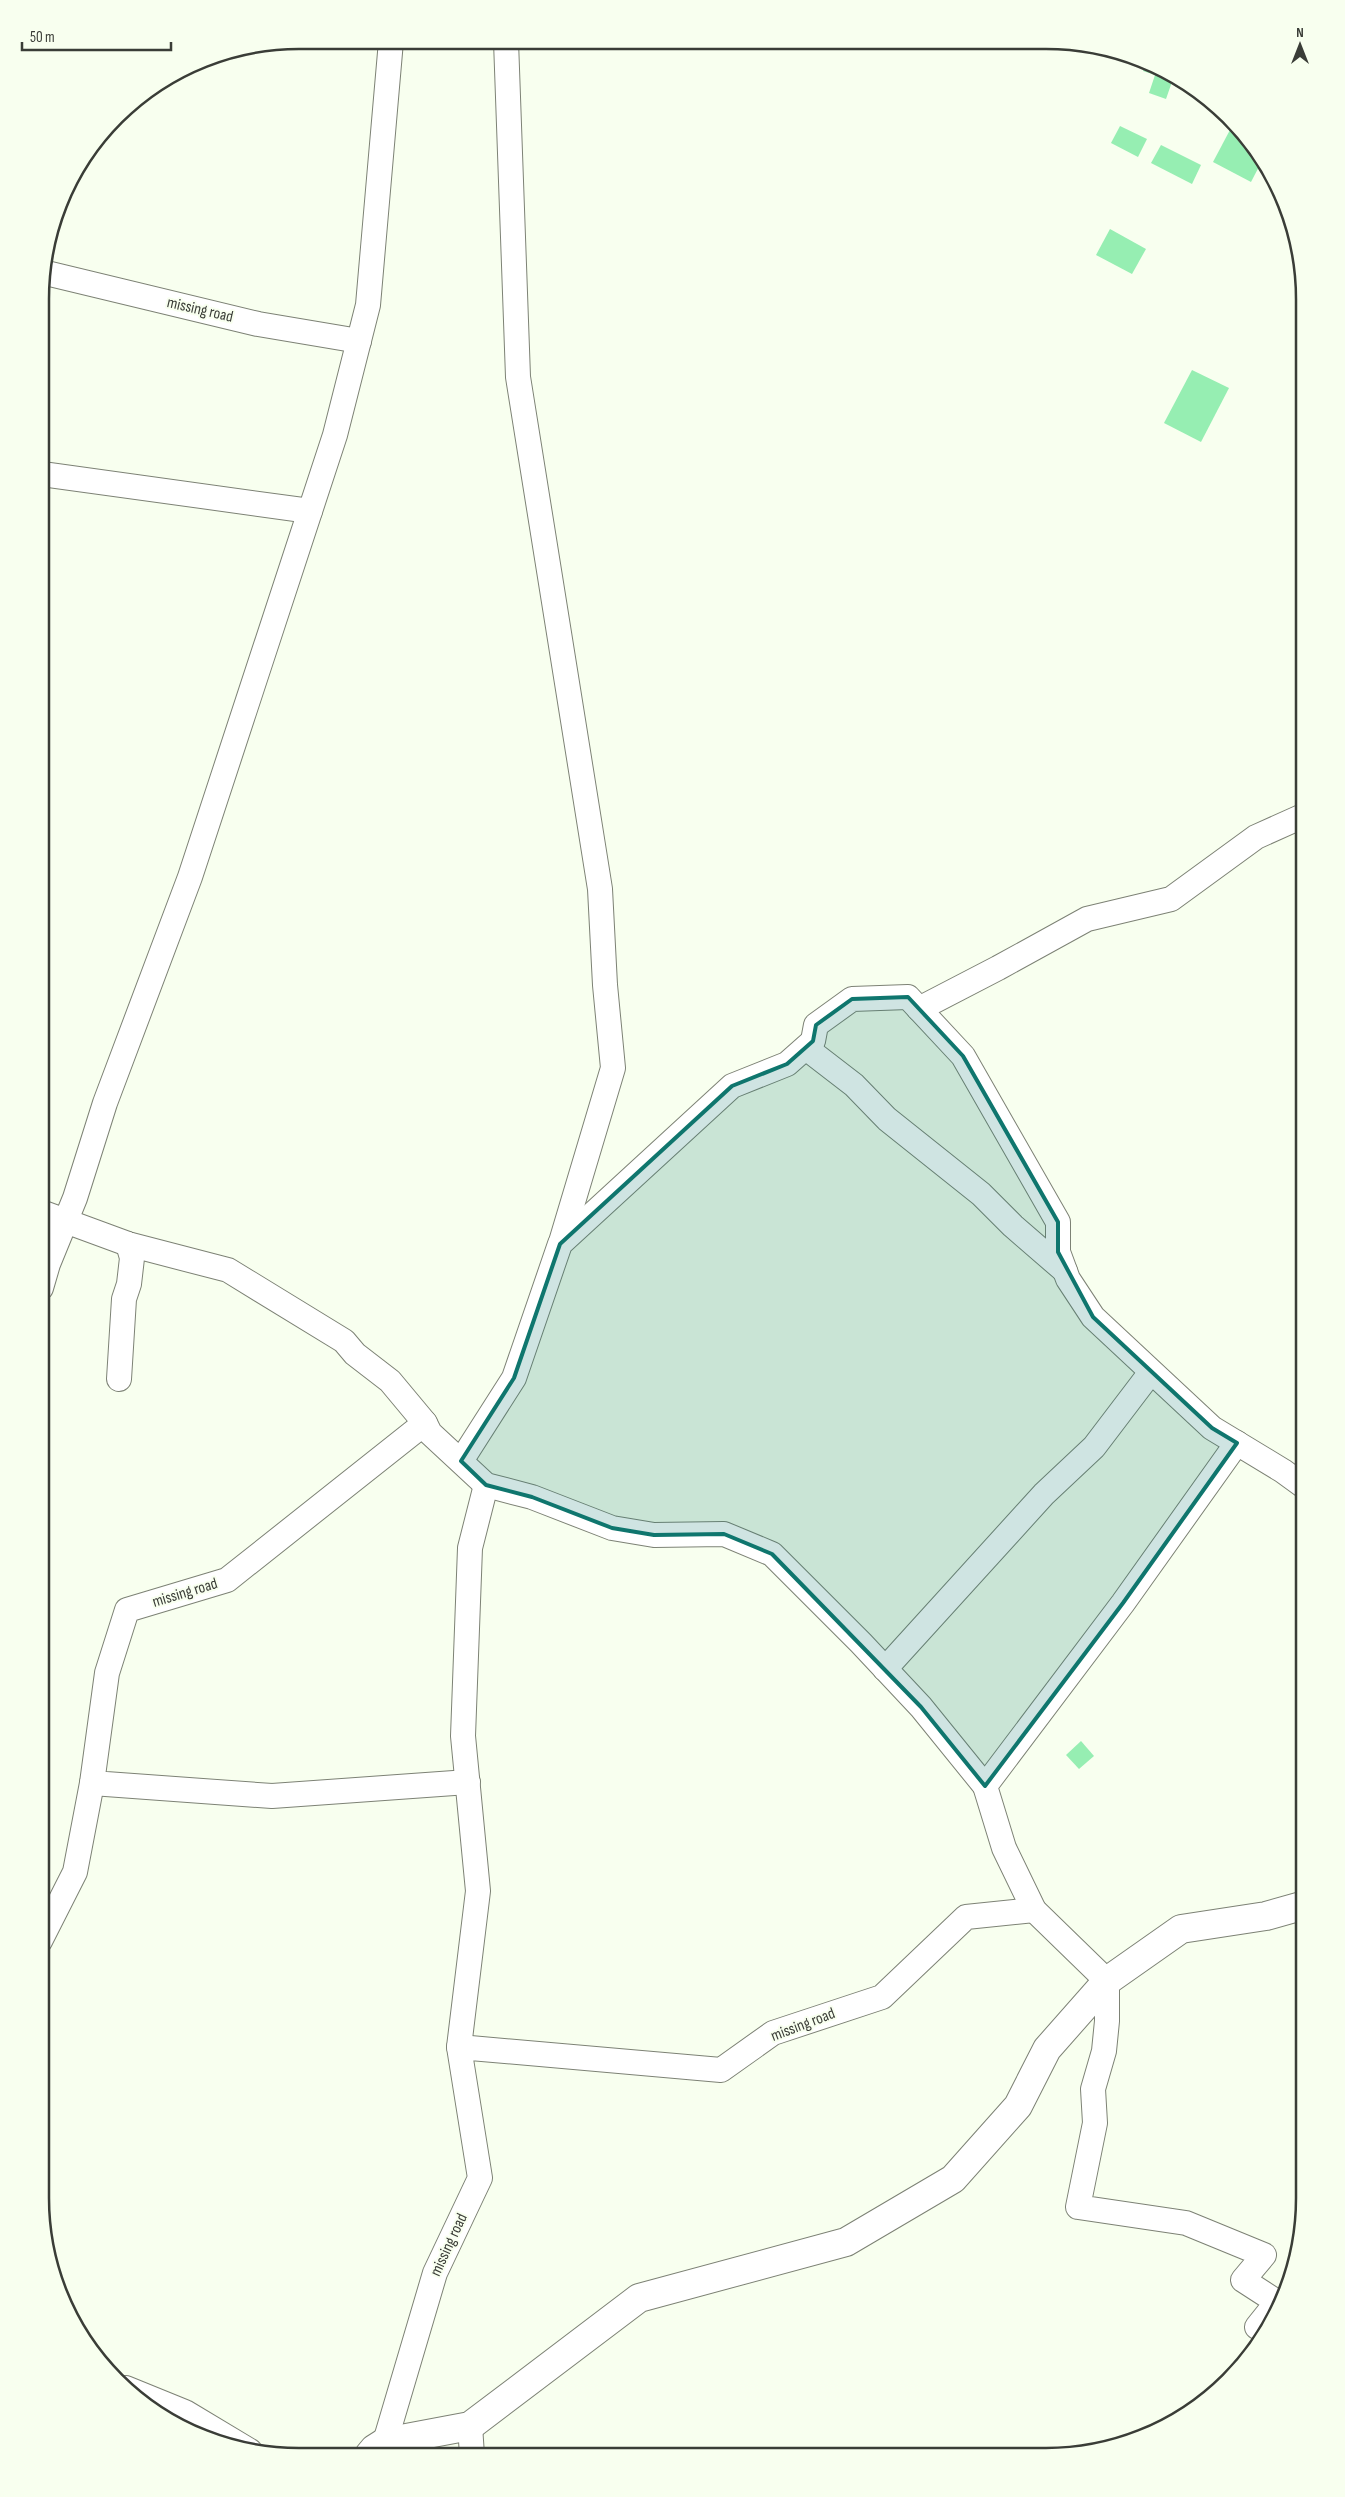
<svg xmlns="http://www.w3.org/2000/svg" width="1345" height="2497" viewBox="0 0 1345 2497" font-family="'Sofia Sans Condensed',sans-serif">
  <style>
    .building { fill: #96eeb2 }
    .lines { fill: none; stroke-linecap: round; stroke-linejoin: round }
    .street-casing { stroke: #7d8275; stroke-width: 26 }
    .secondary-casing { stroke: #7d8275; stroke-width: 30 }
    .street { stroke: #fff; stroke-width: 24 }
    .secondary { stroke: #fff; stroke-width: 28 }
    .marked { fill: #0f766e; fill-opacity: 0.2; stroke: #0f766e; stroke-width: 4; stroke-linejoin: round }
    .labels { text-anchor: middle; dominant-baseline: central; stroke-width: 4; stroke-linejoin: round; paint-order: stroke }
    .street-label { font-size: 16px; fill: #3a3d37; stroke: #f8ffef }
    .rim { fill: none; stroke: #3a3d37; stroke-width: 2.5 }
  </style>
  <rect width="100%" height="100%" fill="#f8ffef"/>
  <g class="building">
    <path d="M1146,62L1161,67L1174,76L1166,99L1149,93L1155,75L1143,71Z"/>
    <path d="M1120,126L1147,139L1138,157L1111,143Z"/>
    <path d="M1231,128L1244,135L1263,159L1251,182L1213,162Z"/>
    <path d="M1161,145L1201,165L1192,184L1151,163Z"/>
    <path d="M1110,229L1146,249L1132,274L1096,255Z"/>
    <path d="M1192,370L1229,388L1201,442L1164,423Z"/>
    <path d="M1081,1741L1094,1756L1079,1769L1066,1755Z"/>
  </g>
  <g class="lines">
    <defs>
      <g id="street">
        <path d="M506,41L518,377L600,889L605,985L613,1068L561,1242"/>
        <path d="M42,272L258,324L359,341"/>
        <path d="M42,474L310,511"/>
        <path d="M919,1009L998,968L1087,919L1171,899L1256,837L1305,815"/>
        <path d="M806,1048L854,1085L887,1119L981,1194L1013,1226L1065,1271"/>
        <path d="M41,1212L128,1244L228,1270L344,1341L355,1354L390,1381L425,1423L430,1433L486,1485L532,1497L612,1528L654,1535L724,1534L772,1554L861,1643L921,1707L985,1786"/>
        <path d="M41,1288L48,1264L75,1198L105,1103L190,877L335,435L368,305L391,41"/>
        <path d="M119,1379L124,1299L129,1284L132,1258L128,1244"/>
        <path d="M425,1423L227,1580L127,1610L107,1673L92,1783L272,1796L468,1782"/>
        <path d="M1237,1443L1123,1603L985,1786L1004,1848L1034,1910L1107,1981V2021L1104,2051L1093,2089L1095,2123L1078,2207L1186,2223L1264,2255L1243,2280L1277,2302L1257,2327L1266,2330"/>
        <path d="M461,1461L514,1378L560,1244L732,1086L787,1064L813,1041L816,1025L852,999L908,997L963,1056L1058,1222V1252L1068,1279L1093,1317L1212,1428L1283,1471L1305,1487"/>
        <path d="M885,1669L1044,1494L1094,1447L1151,1372"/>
        <path d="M40,1941L75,1872L92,1783"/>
        <path d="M459,2047L478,1891L463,1736L470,1548L486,1485"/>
        <path d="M126,2388L185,2412L250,2451"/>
        <path d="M470,2426L472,2455"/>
        <path d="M385,2442L435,2273L480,2178L459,2047L721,2070L773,2033L882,1997L966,1917L1034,1910"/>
      </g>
      <path id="secondary" d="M369,2455L374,2449L385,2442L470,2426L639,2298L846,2242L953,2179L1018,2106L1047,2049L1107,1981L1181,1929L1266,1916L1305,1905"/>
    </defs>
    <use href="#street" class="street-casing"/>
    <use href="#secondary" class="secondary-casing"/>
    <use href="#street" class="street"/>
    <use href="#secondary" class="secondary"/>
  </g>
  <path class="marked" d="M908,997L963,1056L1058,1222V1252L1093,1317L1212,1428L1237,1443L1123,1603L985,1786L921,1707L772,1554L724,1534L654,1535L612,1528L532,1497L486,1485L461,1461L514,1378L560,1244L732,1086L787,1064L813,1041L816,1025L852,999Z"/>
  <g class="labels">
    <g class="street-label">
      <text transform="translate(200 310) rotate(13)">missing road</text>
      <text transform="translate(185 1593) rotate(-17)">missing road</text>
      <text transform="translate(803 2025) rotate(-21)">missing road</text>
      <text transform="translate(449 2245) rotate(-65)">missing road</text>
    </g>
  </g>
  <path d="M0 0H1345V2497H0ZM299 49H1046A250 250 0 0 1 1296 299V2198A250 250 0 0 1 1046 2448H299A250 250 0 0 1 49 2198V299A250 250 0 0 1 299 49Z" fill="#f8ffef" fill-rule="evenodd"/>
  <path class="rim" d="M299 49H1046A250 250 0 0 1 1296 299V2198A250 250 0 0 1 1046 2448H299A250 250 0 0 1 49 2198V299A250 250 0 0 1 299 49Z"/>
  <g transform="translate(1300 45)" stroke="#f8ffef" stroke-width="4" paint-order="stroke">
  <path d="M0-4L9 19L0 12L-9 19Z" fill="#3a3d37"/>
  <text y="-8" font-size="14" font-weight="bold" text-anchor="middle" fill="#3a3d37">N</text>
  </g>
  <path d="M22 42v8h149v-8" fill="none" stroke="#3a3d37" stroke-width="2.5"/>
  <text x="30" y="42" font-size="15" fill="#3a3d37" stroke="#f8ffef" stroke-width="4" paint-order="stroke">50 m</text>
</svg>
